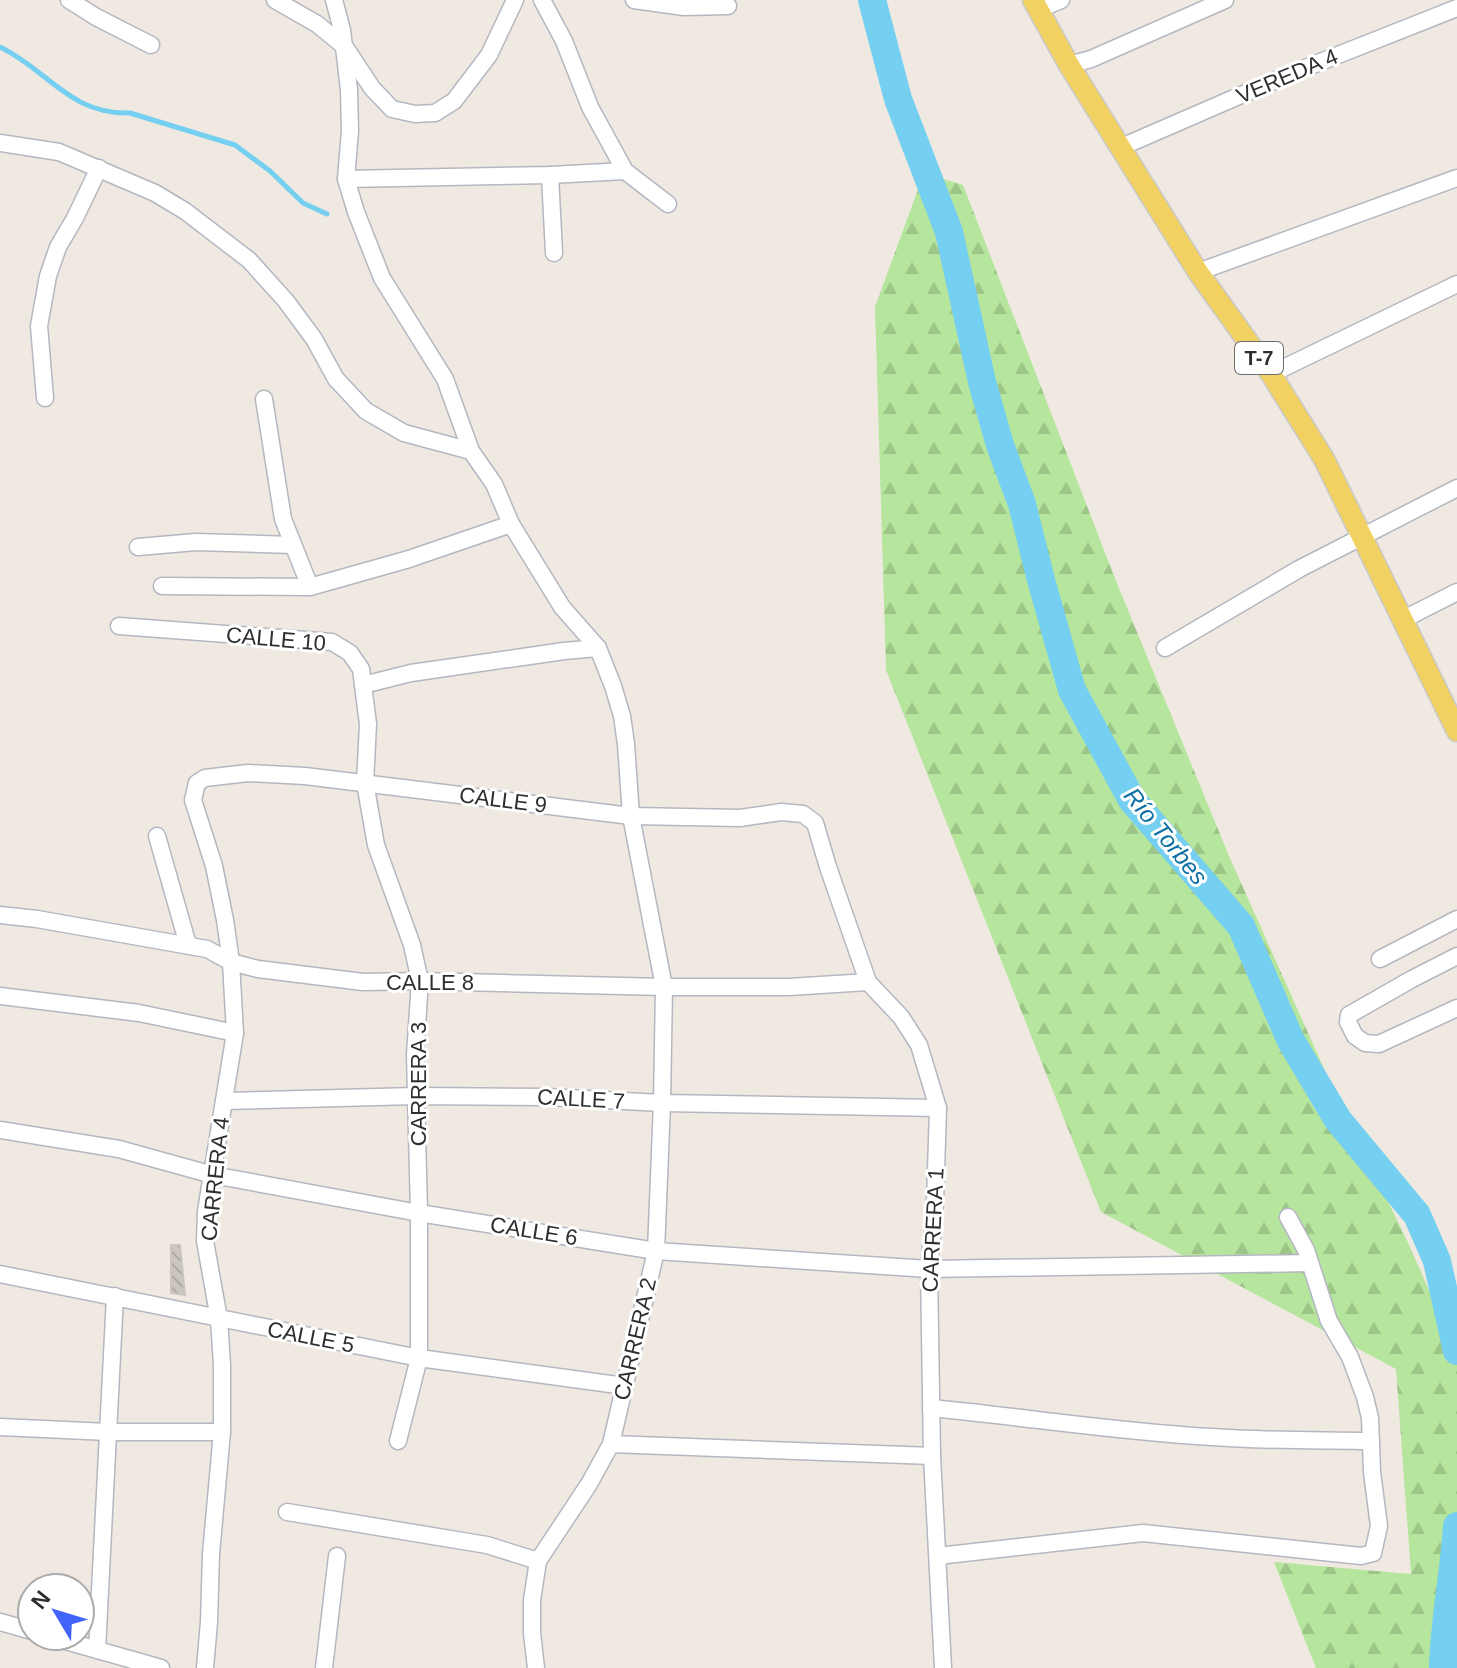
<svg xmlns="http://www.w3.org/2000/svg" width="1457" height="1668" viewBox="0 0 1457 1668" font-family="Helvetica,sans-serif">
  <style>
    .forest { fill: url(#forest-firs) }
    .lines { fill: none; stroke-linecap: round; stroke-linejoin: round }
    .stream { stroke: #75cff0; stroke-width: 5 }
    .river { stroke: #75cff0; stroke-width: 28 }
    .building { fill: url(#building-back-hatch); stroke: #cbc5ba; stroke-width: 2 }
    .minor-casing { stroke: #b4b7c1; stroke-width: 19 }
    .major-casing { stroke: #c9c9c9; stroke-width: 23 }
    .minor { stroke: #fff; stroke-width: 16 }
    .major { stroke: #f2d163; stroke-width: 20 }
    .labels { text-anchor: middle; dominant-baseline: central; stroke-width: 6; stroke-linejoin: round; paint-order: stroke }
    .shield { fill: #fff; stroke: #6d6d6d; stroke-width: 2 }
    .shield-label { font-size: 20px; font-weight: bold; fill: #2e2e2e }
    .street-label { font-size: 22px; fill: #2e2e2e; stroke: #fff }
    .water-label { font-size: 24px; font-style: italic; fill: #0d6fa3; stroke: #fff }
  </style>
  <defs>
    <pattern id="forest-firs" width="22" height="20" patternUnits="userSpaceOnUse" patternTransform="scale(2)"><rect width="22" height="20" fill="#b6e59e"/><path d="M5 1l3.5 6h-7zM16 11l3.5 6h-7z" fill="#9dc588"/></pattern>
    <pattern id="building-back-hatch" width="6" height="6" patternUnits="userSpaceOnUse" patternTransform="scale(2)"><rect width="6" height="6" fill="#cbc7bf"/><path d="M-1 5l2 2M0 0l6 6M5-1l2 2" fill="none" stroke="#afaba4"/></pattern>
  </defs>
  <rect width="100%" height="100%" fill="#efe9e1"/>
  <path class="forest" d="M924,173L963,185L1114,576L1229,856L1326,1073L1409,1245L1457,1353V1668H1316L1274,1562L1411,1574L1396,1369L1101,1212L886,670L875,307Z"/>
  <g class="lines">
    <path class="stream" d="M0,47C48,70 70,115 130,113L235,145L270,171L303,203L327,214"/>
    <g class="river">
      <path d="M872,0L898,99L949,232L982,382L1000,445L1022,504L1041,580L1072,690L1132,800L1241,926L1291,1041L1338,1120L1417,1215L1437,1261L1457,1351"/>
      <path d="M1443,1668C1444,1620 1454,1574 1457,1526"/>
    </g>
  </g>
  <path class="building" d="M171,1245H180L185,1295L171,1293Z"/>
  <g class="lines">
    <defs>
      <g id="minor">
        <path d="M69,0L96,17L151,45"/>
        <path d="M275,0L317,24L345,47L372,88L392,109L415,114L435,113L454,101L489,55L515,0"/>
        <path d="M334,0L342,30L349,90L350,131L346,179L356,212L382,278L445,379L471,451L494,484L511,524L562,607L598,648L613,686L622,716L626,744L631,816L664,987L662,1103L656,1251L611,1444L589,1484L538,1561L532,1600V1633L536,1668"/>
        <path d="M542,0L564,41L590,107L625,171L668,204"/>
        <path d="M634,0L684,7L728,6"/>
        <path d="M1037,10L1061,0"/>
        <path d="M1069,65L1091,59L1225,0"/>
        <path d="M0,143L59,152L155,193L185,211L249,260L286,301L314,339L336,379L366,411L404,433L471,451"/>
        <path d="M1119,148L1285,76L1457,8"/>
        <path d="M550,175L554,253"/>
        <path d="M346,179L550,175L625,171"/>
        <path d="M1198,272L1457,178"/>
        <path d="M1271,374L1457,284"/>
        <path d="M45,398L39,326L48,276L58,247L75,218L99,168"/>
        <path d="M264,399L283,519L310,587L409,559L511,524"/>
        <path d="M138,547L196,542L293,545"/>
        <path d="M162,586L310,587"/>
        <path d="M1404,619L1457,592"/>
        <path d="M119,626L332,642L350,653L361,669L368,724L365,783L376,845L412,945L420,981L415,1055L419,1213V1358L398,1441"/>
        <path d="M1165,648L1299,569L1457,488"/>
        <path d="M363,685L411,673L564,651L598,648"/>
        <path d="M157,836L188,945"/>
        <path d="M0,915L37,919L207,949L231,962L258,969L363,982L420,981L664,987H789L868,982"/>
        <path d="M1457,956L1412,979L1349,1015L1348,1022L1355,1036L1365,1043L1379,1044L1457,1008"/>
        <path d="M1380,959L1457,919"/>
        <path d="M0,996L139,1013L235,1033"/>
        <path d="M224,1101L415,1096L548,1097L662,1103L938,1108"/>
        <path d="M0,1130L119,1149L213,1175L419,1213L656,1251L929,1269L1310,1263"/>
        <path d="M0,1274L419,1358L625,1386"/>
        <path d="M931,1408C1025,1417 1118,1432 1212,1437C1265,1441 1318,1440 1371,1441"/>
        <path d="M0,1427L108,1432H222"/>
        <path d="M611,1444L932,1456"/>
        <path d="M287,1512L487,1545L538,1561"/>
        <path d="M938,1556L1143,1533L1361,1556L1373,1553L1379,1526L1372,1472L1370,1418L1365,1397L1350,1357L1329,1321L1306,1250L1288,1217"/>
        <path d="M0,1622L32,1631"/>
        <path d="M48,1636L161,1668"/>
        <path d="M97,1650L115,1296"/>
        <path d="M205,1668L209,1622L211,1554L222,1432V1365L219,1319L205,1241L206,1211L235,1033L231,962L225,920L214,866L193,800L197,783L205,778L248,773L305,776L631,816L740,818L781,812L803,814L815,823L828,867L868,982L901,1017L919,1045L938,1108L935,1203L929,1269L932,1456L943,1668"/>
        <path d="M324,1668L337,1556"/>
      </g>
      <path id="major" d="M1033,0L1069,65L1198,272L1271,374L1324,459L1457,731"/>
    </defs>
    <use href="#minor" class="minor-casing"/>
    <use href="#major" class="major-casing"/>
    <use href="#minor" class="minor"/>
    <use href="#major" class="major"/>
  </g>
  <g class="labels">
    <rect class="shield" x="1235" y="342" width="48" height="32" rx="6"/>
    <g class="shield-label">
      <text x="1259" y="358">T-7</text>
    </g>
    <g class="street-label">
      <text transform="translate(1287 76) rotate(-23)">VEREDA 4</text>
      <text transform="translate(276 639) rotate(5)">CALLE 10</text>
      <text transform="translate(503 800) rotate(7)">CALLE 9</text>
      <text x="430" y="982">CALLE 8</text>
      <text transform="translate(418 1084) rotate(-90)">CARRERA 3</text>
      <text transform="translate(581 1099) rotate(3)">CALLE 7</text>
      <text transform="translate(215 1179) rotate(-84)">CARRERA 4</text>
      <text transform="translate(933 1230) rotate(-87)">CARRERA 1</text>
      <text transform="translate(534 1231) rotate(9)">CALLE 6</text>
      <text transform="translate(311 1337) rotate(11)">CALLE 5</text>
      <text transform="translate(635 1339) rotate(-77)">CARRERA 2</text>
    </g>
    <g class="water-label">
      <text transform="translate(1166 836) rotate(51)">Río Torbes</text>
    </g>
  </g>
  <g transform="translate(56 1612) rotate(308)"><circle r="38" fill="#ffffff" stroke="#ababab" stroke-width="2"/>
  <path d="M0-6L14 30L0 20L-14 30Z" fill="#4264fb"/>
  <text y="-12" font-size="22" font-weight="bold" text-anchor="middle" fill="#2e2e2e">N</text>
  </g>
</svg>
